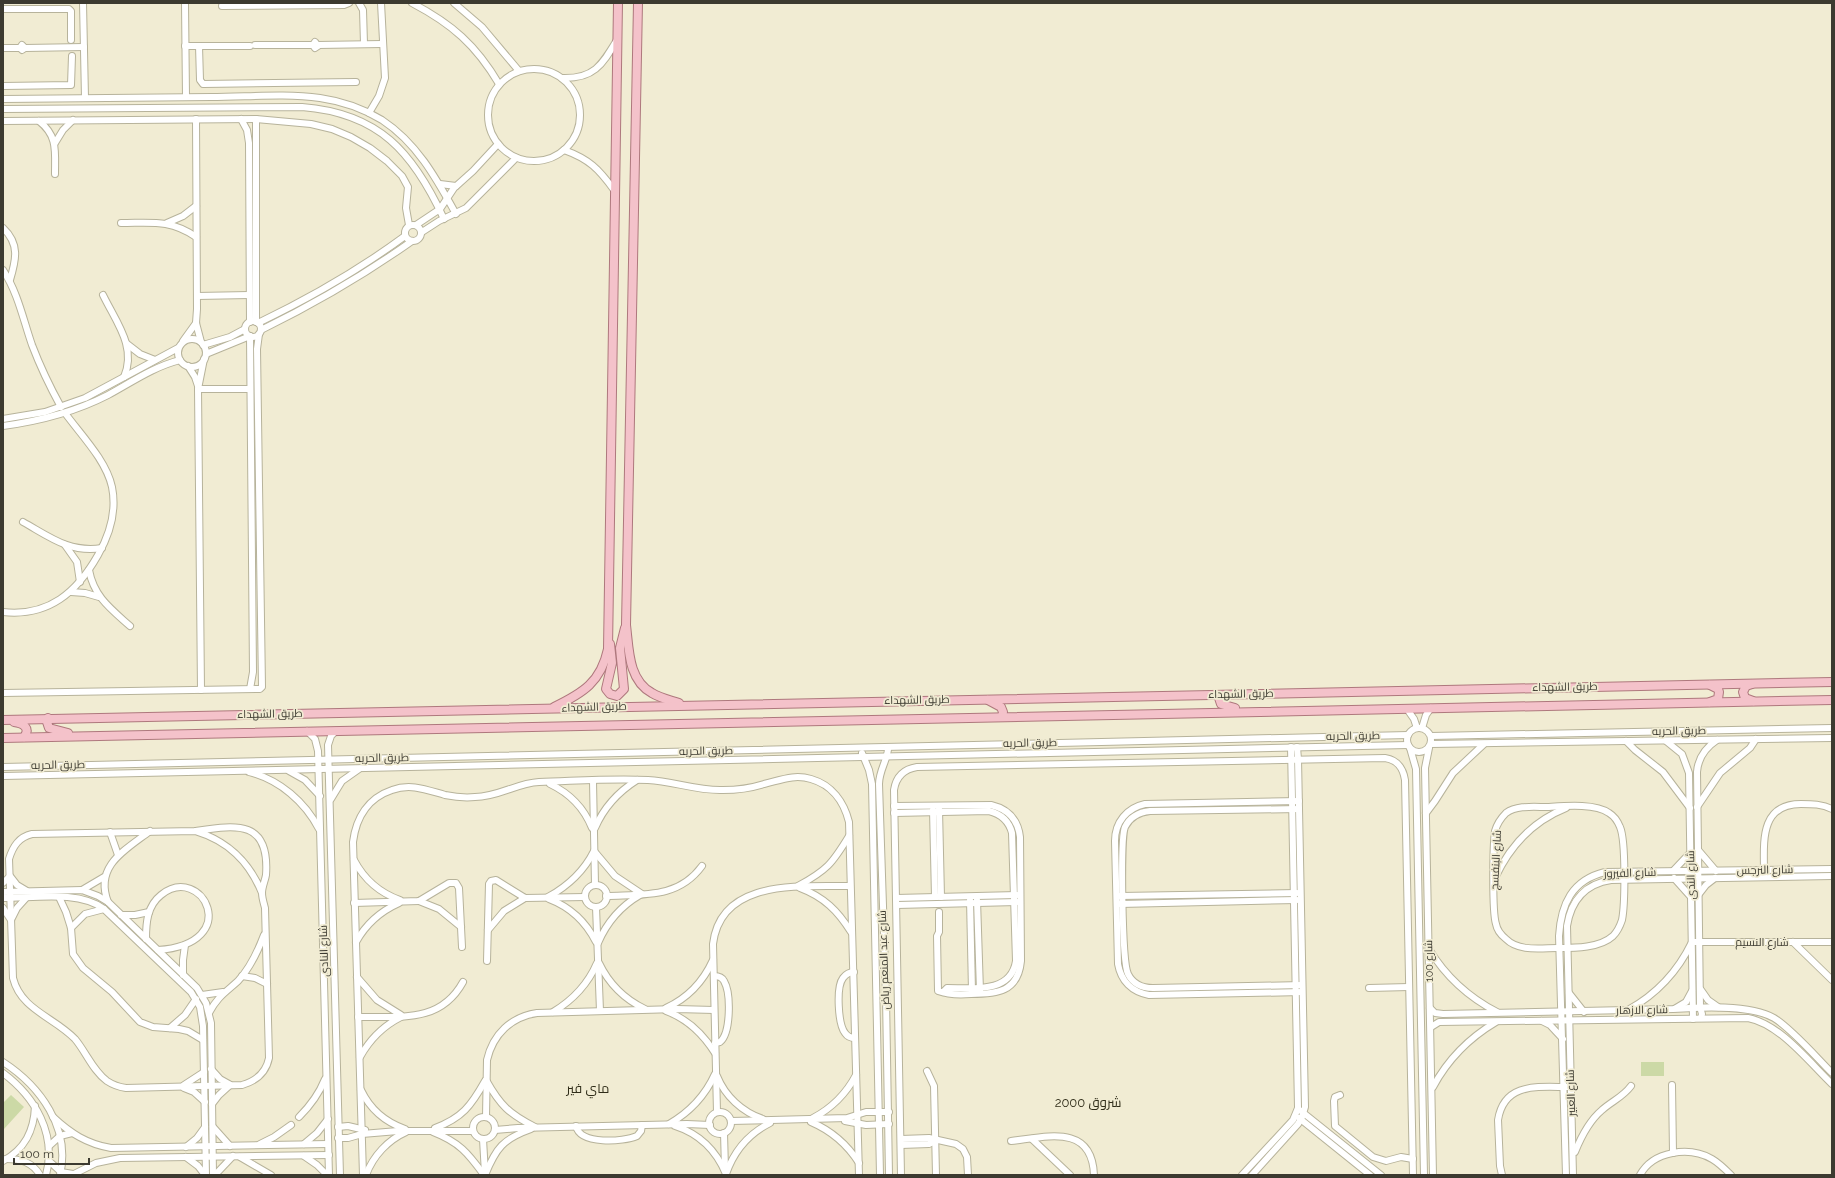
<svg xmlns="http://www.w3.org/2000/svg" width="1835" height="1178" viewBox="0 0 1835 1178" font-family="Raleway,Cairo,sans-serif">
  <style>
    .green { fill: #ccd9a6 }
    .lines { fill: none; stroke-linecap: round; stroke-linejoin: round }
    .minor-casing { stroke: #b7b39b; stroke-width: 8 }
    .major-casing { stroke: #ae787d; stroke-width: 10 }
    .minor { stroke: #fff; stroke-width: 6 }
    .major { stroke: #f4c2ca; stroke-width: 8 }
    .labels { text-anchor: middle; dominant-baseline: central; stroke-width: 3.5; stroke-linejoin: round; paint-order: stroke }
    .street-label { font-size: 11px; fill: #3c3a30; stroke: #f1ecd3 }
    .quarter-label { font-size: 13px; fill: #302d19; stroke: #f1ecd3 }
  </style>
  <rect width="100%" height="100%" fill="#f1ecd3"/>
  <g class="green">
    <rect x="1641" y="1062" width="23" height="14"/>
    <path d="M11,1095L24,1107L4,1129L3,1103Z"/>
  </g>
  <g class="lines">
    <defs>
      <g id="minor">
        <path d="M83,3L85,98"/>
        <path d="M185,3L186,97"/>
        <path d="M359,3L363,10L364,44"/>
        <path d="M412,3C452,24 476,45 499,84"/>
        <path d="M454,3L482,27L519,71"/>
        <path d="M222,6L344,5L349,3"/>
        <path d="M3,9H69L71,11V40"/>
        <path d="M255,45H313L315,42L318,46L315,48L313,45"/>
        <path d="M318,45L382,44"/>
        <path d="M185,46H250"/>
        <path d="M199,46L200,80L203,84L356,82"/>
        <path d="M3,48H20L22,45L25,48L22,50L20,48"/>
        <path d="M25,48L84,47"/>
        <circle cx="534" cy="115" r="46"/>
        <path d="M562,78C594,79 602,65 617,40"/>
        <path d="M3,86L71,85L72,56"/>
        <path d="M3,99C72,98 142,98 211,97C247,97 285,93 320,98C341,101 364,109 382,120C417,143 436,178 456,214"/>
        <path d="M3,109L302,107C379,113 413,152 444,219"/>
        <path d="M369,113L379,96L385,78L381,3"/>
        <path d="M196,119L197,309L196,323L201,342"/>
        <path d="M241,119L247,130L249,143L250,322"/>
        <path d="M256,119V322"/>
        <path d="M3,121L256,119L311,124L332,129L351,137L370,148L387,161L402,176L408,187L406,208L409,225"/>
        <path d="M39,121C58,136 55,151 55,174"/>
        <path d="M55,143L63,130L73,120"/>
        <path d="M564,150C589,159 599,169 614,190"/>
        <path d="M440,184L456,186"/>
        <path d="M121,223C151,223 170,219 196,237"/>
        <path d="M167,223L183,216L196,206"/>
        <circle cx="413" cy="233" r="8"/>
        <path d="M416,225L440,209L454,188L473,171L498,144"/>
        <path d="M3,228C20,244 16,260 10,280"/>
        <path d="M422,232L439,221L466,208L516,158"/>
        <path d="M3,270C18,293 23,319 32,345C40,366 50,387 61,407"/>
        <path d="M103,295C116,322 137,347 124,377"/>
        <path d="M197,296L249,295"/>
        <circle cx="253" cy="329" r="8"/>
        <path d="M258,323C310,298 359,270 405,236"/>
        <path d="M261,330C314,304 364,275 412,241"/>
        <circle cx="192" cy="353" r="14"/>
        <path d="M183,341L196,323"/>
        <path d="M127,344L140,354L155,360"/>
        <path d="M203,345L230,337L245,329"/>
        <path d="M206,354L250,336"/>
        <path d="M188,366L195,377L198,386"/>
        <path d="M198,389H250"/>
        <path d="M3,419L45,412L85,398L178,348"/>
        <path d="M3,426C40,421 75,412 108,395C132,382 153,367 180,360"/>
        <path d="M23,522C50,537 69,553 102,548"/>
        <path d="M65,545L77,562L80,582"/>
        <path d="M89,570C94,597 111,609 130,626"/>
        <path d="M71,592L85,593L99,597"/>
        <path d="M3,612C49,617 77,592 98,555C110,534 117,512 112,487C106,460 81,435 65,413"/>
        <path d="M250,689L253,672L250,336"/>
        <path d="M201,690L198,389L204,359"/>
        <path d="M3,693L260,689L262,687L257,349L259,334"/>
        <path d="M1407,709L1414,719L1417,728"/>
        <circle cx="1419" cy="740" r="12"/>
        <path d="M1422,728L1426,715L1431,708"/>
        <path d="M307,731L315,739L318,751L329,1175"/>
        <path d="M336,731L331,736L328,745L340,1175"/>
        <path d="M1431,736L1832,728"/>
        <path d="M1626,741L1635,750L1663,772L1690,808"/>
        <path d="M1666,741L1682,754L1689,773L1693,1019"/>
        <path d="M1431,744L1832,738"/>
        <path d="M888,747C889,757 879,770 879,784L886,997L889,1175"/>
        <path d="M1410,748L1416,769L1424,1175"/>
        <path d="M1429,748L1425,768L1433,1175"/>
        <path d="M862,753L869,770L872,784L880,1175"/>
        <path d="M3,767L1408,735"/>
        <path d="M289,771L305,780L320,796"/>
        <path d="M249,772C280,780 305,802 319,829"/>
        <path d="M3,776L1408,745"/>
        <path d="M593,781L595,885"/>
        <path d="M550,784C569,793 584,808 592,828"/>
        <path d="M331,799L342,781L359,769"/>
        <path d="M1299,801L1145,804C1127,808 1115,822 1115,841L1118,964C1121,981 1132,992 1149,995L1302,992"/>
        <path d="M894,806L991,805C1008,809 1018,820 1020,837L1021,961C1018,992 997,994 971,994C959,995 949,995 938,991L937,936L939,932V912"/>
        <path d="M1547,807C1564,806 1595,803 1609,813C1614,816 1618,822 1620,827C1626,841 1625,905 1622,920C1620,926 1617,932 1613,936C1600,948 1575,948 1558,948C1541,948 1519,952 1506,939C1501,935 1497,930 1496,924C1492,912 1493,845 1495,831C1497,824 1501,818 1506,813C1517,805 1534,807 1547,807Z"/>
        <path d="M1697,807L1720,773L1750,748L1756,739"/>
        <path d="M939,809L941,897"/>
        <path d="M1299,809L1150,811C1140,812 1130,817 1125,827C1120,838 1122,962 1128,974C1133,984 1143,988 1153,988L1302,985"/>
        <path d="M933,810L935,897"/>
        <path d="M894,813L989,811C1001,814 1009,821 1012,833L1016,961C1011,994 972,988 947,988L943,992"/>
        <path d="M1426,813L1435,801L1453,773L1484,744"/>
        <path d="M595,828C604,807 618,792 637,780"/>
        <path d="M195,831C236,825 270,819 266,875C265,881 262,887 262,893C262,898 264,904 265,908L269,1058C266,1073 256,1081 242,1085L126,1088C119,1087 113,1085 107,1081C93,1071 86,1052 75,1039C54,1017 21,1010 13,978L9,859C13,846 19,837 32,834L195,831C228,841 249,861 262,893"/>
        <path d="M110,832L118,855"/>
        <path d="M1699,851L1716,871"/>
        <path d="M354,860C364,879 380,893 400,900"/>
        <path d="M1673,871L1690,853"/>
        <path d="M1764,873C1764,843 1759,804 1801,804C1812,804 1822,804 1832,809"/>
        <path d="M1495,878C1510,846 1533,821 1566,808"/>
        <path d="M1674,878L1691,897"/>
        <path d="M3,883L10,876L17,885L27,891"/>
        <circle cx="596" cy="896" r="11"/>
        <path d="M798,886C827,870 832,864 849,836"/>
        <path d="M800,888C824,897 838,911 851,932"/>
        <path d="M82,890L104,877"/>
        <path d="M3,892L82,890L98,896L108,902L197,988L206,1003L211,1023L213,1175"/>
        <path d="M1699,894L1706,885L1715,878"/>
        <path d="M606,896C643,894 678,899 702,866"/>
        <path d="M1120,896L1297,893"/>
        <path d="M59,897L66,912L71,928L73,954L83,968L112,992L140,1022L153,1027L179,1029L188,1031L203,1040"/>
        <path d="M548,897C568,886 584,871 594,851L615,876L642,894"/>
        <path d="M3,898C34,898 79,890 104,909L191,992L200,1007L203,1026L206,1175"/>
        <path d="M896,898L1017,895"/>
        <path d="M549,899C570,907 586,922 596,942"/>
        <path d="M970,900L972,991"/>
        <path d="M977,900L980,991"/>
        <path d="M419,901L439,909L461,927"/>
        <path d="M108,902C94,866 125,850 150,831"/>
        <path d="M354,903L419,901L449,883H456L459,888L462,947"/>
        <path d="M1120,904L1297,900"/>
        <path d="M897,905L1017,902"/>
        <path d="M596,907L600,1011"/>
        <path d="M3,908L11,920"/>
        <path d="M121,915H135L149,912"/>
        <path d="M12,918L17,908L26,898"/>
        <path d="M71,928L85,914L104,909"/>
        <path d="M488,930L504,911L525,898"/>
        <path d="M146,939C146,923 147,906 161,895C202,862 245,944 158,950"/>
        <path d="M356,942C366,924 381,911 399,903"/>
        <path d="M1793,942L1832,980"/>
        <path d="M598,943C607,922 621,906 640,895"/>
        <path d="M1429,949C1446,977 1468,997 1497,1012"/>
        <path d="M487,961L489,884L491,881L496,880L525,898L585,897"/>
        <path d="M599,963C609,984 624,999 645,1009"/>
        <path d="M854,972C849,972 846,974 843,978C836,987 838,1024 845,1033C847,1036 851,1038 855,1038"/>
        <path d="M183,975V960L185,945"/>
        <path d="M242,976L255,978L267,984"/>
        <path d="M714,976C718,976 722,977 724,981C731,993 731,1033 720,1042L715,1043"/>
        <path d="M357,977L377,1000L401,1015"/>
        <path d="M1369,988L1409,987"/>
        <path d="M1701,990L1708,1000L1718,1007"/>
        <path d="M1569,993L1584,1012"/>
        <path d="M202,995L223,992"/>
        <path d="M666,1008C688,998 703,982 713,960"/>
        <path d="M1430,1008L1435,1013L1443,1014L1673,1009C1700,1007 1750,1004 1774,1018C1792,1029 1816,1057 1832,1073"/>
        <path d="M1676,1008L1686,1002L1692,991"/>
        <path d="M1628,1010C1657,994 1678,971 1692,942H1832"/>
        <path d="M666,1011C688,1019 703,1034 715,1053"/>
        <path d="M553,1012C573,1000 588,984 597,963"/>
        <path d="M209,1013C217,997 226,992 238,981C250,968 258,951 264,935"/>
        <path d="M358,1017C399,1016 440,1024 463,982"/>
        <path d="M1701,1018L1702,1014L1700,1007L1697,772C1698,758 1705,748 1717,740"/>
        <path d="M1542,1021L1550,1025L1563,1039"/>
        <path d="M1431,1027L1439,1022L1748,1018C1780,1024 1809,1062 1832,1084"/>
        <path d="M170,1028L185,1015L196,999"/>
        <path d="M360,1057C370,1039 383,1026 401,1017"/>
        <path d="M3,1062C40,1086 71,1128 60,1175"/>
        <path d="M211,1069L220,1079L229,1084"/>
        <path d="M927,1071L934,1086L936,1175"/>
        <path d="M3,1073C35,1097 57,1134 46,1175"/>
        <path d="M717,1076C725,1096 742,1112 763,1119"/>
        <path d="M486,1080C500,1105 509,1114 535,1127"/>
        <path d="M184,1085L204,1072"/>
        <path d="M1672,1085L1673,1153"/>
        <path d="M1433,1087C1448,1059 1469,1038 1496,1022"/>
        <path d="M184,1088L194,1092L205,1102"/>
        <path d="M361,1090C370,1109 385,1122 405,1129"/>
        <path d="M1340,1095L1335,1097L1334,1101L1335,1126L1373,1157L1386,1161L1401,1157L1413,1159"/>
        <path d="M212,1104L219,1095L230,1085"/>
        <path d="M1301,1111L1381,1175"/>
        <path d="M717,1112L713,944C721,878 801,887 850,886"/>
        <circle cx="720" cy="1123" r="11"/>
        <circle cx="484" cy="1128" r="11"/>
        <path d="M53,1117C70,1133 87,1144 111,1148L328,1144"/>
        <path d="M299,1117C311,1105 319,1094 325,1079"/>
        <path d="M486,1117L487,1060C493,1034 511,1017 537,1013L677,1009L714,1010"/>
        <path d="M813,1118C832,1108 846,1094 856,1075"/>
        <path d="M1299,1118L1370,1175"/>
        <path d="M731,1121L847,1118L866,1112H889"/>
        <path d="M845,1121L866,1125L889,1124"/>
        <path d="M811,1122C832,1131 847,1144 859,1163"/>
        <path d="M669,1124C690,1112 705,1096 715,1074"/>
        <path d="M576,1126C580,1145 623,1142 637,1136L641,1131L642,1125"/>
        <path d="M675,1126C700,1134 716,1150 726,1174"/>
        <path d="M213,1127L230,1146"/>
        <path d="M338,1127L348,1126L365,1130"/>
        <path d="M435,1128C462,1118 471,1106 485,1081"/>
        <path d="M495,1130L518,1128L687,1124L710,1125"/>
        <path d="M433,1132C459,1142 468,1153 484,1175"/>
        <path d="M724,1133L725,1169"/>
        <path d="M338,1138H348L362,1134L398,1131H473"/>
        <path d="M483,1139L485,1174"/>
        <path d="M901,1139L929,1138L956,1144L963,1149L967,1157L968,1175"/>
        <path d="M1032,1139L1070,1175"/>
        <path d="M1011,1141C1046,1137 1092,1123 1094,1175"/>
        <path d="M260,1144L274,1137L291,1125"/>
        <path d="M304,1144L317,1133L328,1119"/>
        <path d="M901,1145L929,1144L935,1141"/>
        <path d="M49,1146L60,1136L72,1133"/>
        <path d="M186,1147L197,1138L205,1127"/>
        <path d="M1575,1152C1581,1137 1589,1121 1602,1110C1612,1101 1623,1097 1631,1086"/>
        <path d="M304,1156L317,1165L327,1175"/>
        <path d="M186,1157L198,1166L205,1175"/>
        <path d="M240,1157L271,1175"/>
        <path d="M6,1159C21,1159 32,1162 40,1175"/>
        <path d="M3,1161C25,1149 34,1131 35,1106"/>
        <path d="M49,1161L61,1172L73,1174"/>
        <path d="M726,1174C734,1151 748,1134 770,1123"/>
        <path d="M72,1175L96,1163L120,1158L329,1155"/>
        <path d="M215,1175L233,1156"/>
        <path d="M363,1175L353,842C356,818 368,798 392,790C411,783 427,790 445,795C455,797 465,798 475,797C498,797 517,783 539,782C575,781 612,778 648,780C673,781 697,791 723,790C737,790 751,788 764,784C781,780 794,774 811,779C832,785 844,802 849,822L859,1175"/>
        <path d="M366,1175C373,1156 388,1140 406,1132"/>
        <path d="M485,1175C496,1148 503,1139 531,1129"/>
        <path d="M901,1175L894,790C896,777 904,769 917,767L1385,758C1397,760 1403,767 1405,780L1413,1175"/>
        <path d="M1242,1175L1293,1120L1298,1108L1291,747"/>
        <path d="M1252,1175L1298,1124L1302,1117L1305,1107L1298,759L1297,747"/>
        <path d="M1502,1175L1500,1166L1498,1120C1504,1082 1538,1087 1568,1087"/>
        <path d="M1566,1175L1559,936C1561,904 1572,880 1605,872L1832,869"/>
        <path d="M1573,1175L1567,926C1571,901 1585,884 1611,880L1832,876"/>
        <path d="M1640,1175C1653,1151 1689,1146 1712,1159C1719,1163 1725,1169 1731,1175"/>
      </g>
      <g id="major">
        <path d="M638,3L626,625C629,649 628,680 652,693C660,698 670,700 679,703"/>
        <path d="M610,644L612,663L606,689L610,694L617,696L624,689L620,648L625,628"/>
        <path d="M1752,684L1746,686L1743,692L1745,698L1753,701"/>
        <path d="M1710,685L1718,689L1719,692L1718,699L1710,702"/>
        <path d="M1221,695L1219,698L1221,704L1235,708"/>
        <path d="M988,700L1001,707L1003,712L1002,717"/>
        <path d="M554,707C583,693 601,682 608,649L618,3"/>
        <path d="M48,718L47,722L49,728L68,733"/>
        <path d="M3,720L1832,682"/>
        <path d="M14,722C23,723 31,728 24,737"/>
        <path d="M3,738L1832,700"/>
      </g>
    </defs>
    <use href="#minor" class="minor-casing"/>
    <use href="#major" class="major-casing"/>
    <use href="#minor" class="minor"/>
    <use href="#major" class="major"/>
  </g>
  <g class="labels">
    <g class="street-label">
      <text transform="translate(1565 687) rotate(-1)">طريق الشهداء</text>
      <text transform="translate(1241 694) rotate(-1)">طريق الشهداء</text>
      <text transform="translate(917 700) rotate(-1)">طريق الشهداء</text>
      <text transform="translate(594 707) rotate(-2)">طريق الشهداء</text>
      <text transform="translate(270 714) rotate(-1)">طريق الشهداء</text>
      <text transform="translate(1679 731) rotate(-1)">طريق الحريه</text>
      <text transform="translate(1353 736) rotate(-1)">طريق الحريه</text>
      <text transform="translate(1030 743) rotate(-1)">طريق الحريه</text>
      <text transform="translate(706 751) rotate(-1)">طريق الحريه</text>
      <text transform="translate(382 758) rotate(-1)">طريق الحريه</text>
      <text transform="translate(58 765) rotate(-1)">طريق الحريه</text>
      <text transform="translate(1496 860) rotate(-87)">شارع البنفسج</text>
      <text transform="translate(1765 870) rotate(-1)">شارع النرجس</text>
      <text transform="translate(1630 873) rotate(-2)">شارع الفيروز</text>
      <text transform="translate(1691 875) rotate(-91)">شارع الندى</text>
      <text x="1762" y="942">شارع النسيم</text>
      <text transform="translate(324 951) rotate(-92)">شارع النادى</text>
      <text transform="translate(884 960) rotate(-92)">شارع عبد المنعم رياض</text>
      <text transform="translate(1429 961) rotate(-91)">شارع 100</text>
      <text transform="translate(1642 1010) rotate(-1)">شارع الازهار</text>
      <text transform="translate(1571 1093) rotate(-92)">شارع العبير</text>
    </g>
    <g class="quarter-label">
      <text x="588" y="1088">ماي فير</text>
      <text x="1088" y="1102">شروق 2000</text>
    </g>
  </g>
  <rect width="1835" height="1178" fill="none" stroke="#3c3a30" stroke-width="8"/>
  <path d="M14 1158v6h75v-6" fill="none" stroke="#3c3a30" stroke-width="2"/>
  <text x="20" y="1158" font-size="12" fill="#3c3a30" stroke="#f1ecd3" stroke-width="3" paint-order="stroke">100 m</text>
</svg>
